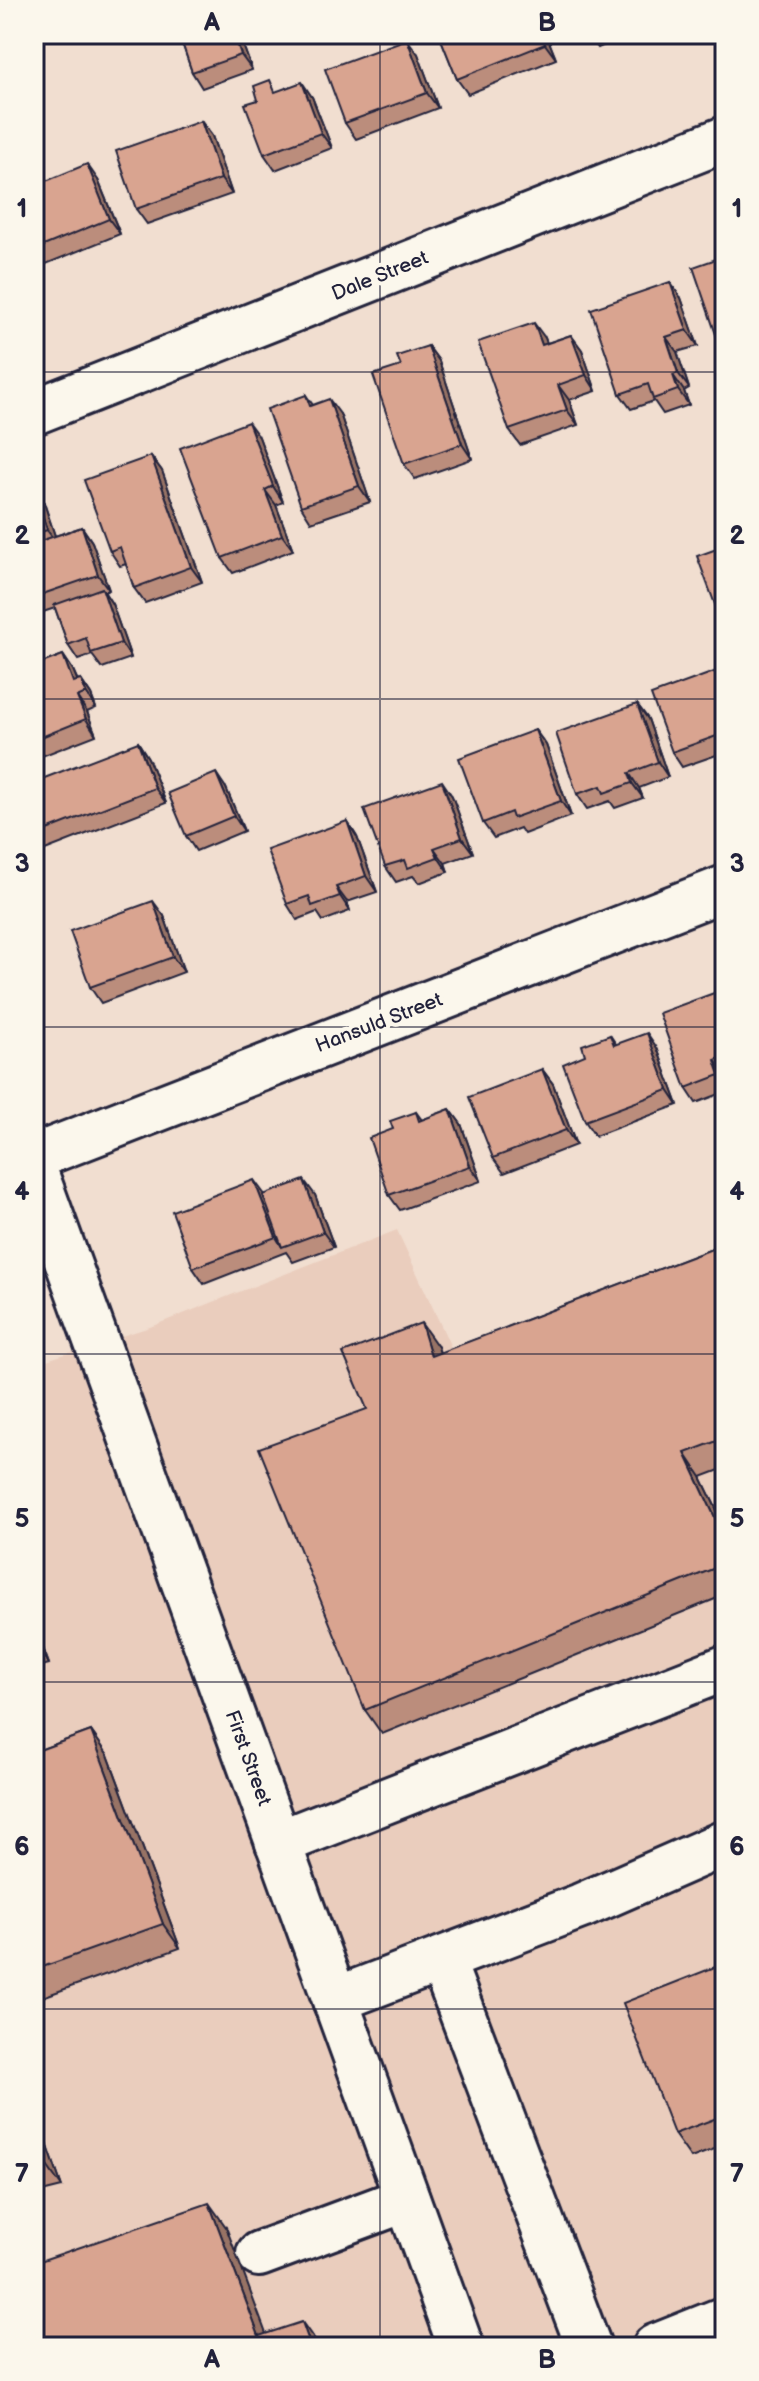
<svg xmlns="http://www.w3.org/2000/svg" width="759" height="2381" viewBox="0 0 759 2381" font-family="'Balsamiq Sans',sans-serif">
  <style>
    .built { fill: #eacdbd }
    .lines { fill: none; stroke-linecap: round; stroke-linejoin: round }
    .minor-casing { stroke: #22223b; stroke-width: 50 }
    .minor { stroke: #fbf7ec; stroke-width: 44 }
    .wall { fill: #bb8d7c; stroke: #22223b; stroke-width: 2 }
    .shaded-wall { fill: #987365; stroke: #22223b; stroke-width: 2 }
    .building { fill: #d9a490; stroke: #22223b; stroke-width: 2 }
    .grid { fill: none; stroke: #22223b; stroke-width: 2; stroke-opacity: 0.55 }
    .labels { text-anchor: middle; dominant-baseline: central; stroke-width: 8; stroke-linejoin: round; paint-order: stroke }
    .street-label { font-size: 20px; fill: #22223b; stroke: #fbf7ec }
    .neatline { fill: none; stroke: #22223b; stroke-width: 3 }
    .grid-label { font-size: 26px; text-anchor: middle; font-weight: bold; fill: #22223b }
  </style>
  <rect width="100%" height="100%" fill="#f1ded0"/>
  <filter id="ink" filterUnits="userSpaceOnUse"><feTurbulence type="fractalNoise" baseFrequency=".0125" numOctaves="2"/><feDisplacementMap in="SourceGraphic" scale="16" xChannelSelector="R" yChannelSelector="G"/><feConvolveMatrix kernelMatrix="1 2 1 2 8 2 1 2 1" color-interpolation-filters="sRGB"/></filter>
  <g filter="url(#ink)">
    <path class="built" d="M397,1230L456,1358L725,1256V2347H34V1364L150,1327Z"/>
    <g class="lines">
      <defs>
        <g id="minor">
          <path d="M34,412L725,139"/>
          <path d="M34,1157L725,888"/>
          <path d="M34,1169L461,2347"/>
          <path d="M278,1843L725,1668"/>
          <path d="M442,1960L589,2347"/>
          <path d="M335,2000L581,1906L725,1843"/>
          <path d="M259,2254L407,2199"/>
          <path d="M655,2347L725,2319"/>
        </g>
      </defs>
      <use href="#minor" class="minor-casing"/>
      <use href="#minor" class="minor"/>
    </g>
    <g class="wall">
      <path d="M179,34H239L252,70L202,88L192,72Z"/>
      <path d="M439,34H546L556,59L468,94L457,79Z"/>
      <path d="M588,34H630L598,48Z"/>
      <path d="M418,54L438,108L356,139L345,123Z"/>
      <path d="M278,91L312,97L332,148L275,170L264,154Z"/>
      <path d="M201,121L212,136L232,194L147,224L136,209Z"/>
      <path d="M98,180L120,234L41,266L34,257V186Z"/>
      <path d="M681,298L698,346L677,352L689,388L684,391L689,405L663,414L654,401L631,409L620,394Z"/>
      <path d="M571,335L582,350L596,391L569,400L578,425L520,445L509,430L545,338L547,343Z"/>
      <path d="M428,346L439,361L472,459L415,479L404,464L401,366Z"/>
      <path d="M306,395L313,405L340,414L370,502L311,522L301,506Z"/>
      <path d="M259,437L283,502L276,505L293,550L233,573L222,558Z"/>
      <path d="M151,456L162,471L202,582L145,603L134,588L126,564L120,566L110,551Z"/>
      <path d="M34,488L43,500L55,536L82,527L92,542L109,590L104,592L112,604L131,658L102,668L92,655L78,660L68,645L55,608L37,614L34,610Z"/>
      <path d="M725,546V620L716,607Z"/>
      <path d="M63,655L73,670L78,681L81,680L91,695L96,708L87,712L96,735L34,759V666Z"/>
      <path d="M725,668V752L682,767L672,752Z"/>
      <path d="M637,704L648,719L668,777L639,788L643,798L615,808L610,801L587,809L577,794Z"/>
      <path d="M535,730L546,745L571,816L524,834L520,828L494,838L483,823Z"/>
      <path d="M138,742L148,758L166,803L45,850L34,835Z"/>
      <path d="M226,788L244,831L196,851L186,836Z"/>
      <path d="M452,796L473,853L445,863L448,872L419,883L413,876L396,882L385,866Z"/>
      <path d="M347,821L357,837L377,892L347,902L350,911L323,921L317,912L297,920L287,904Z"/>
      <path d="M164,916L184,972L101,1003L90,987Z"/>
      <path d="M725,989V1092L696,1103L686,1088Z"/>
      <path d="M610,1035L616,1044L657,1048L678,1105L595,1136L585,1121V1055Z"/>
      <path d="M542,1069L553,1084L576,1145L504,1173L493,1158Z"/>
      <path d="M450,1109L461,1124L481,1181L400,1210L389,1195L393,1129L416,1112L422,1120Z"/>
      <path d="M265,1195H315L334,1247L293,1262L286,1252L204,1284L193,1268Z"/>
      <path d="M725,1244V1468L701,1477L725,1527V1595L382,1734L365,1710L367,1409L438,1347L440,1353Z"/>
      <path d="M34,1624L49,1664L34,1668Z"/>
      <path d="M91,1731L108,1755L180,1948L34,2000V1752Z"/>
      <path d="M725,1963V2145L691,2158L674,2134Z"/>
      <path d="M34,2106L62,2187L34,2194Z"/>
    </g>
    <g class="shaded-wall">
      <path d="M234,34H239L252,70L241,55Z"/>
      <path d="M541,34H546L556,59L545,44Z"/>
      <path d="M407,39L418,54L438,108L427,93Z"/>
      <path d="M302,82L312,97L332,148L321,133Z"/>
      <path d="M201,121L212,136L232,194L221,179Z"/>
      <path d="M87,164L98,180L120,234L109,219Z"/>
      <path d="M670,282L681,298L698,346L687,330Z"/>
      <path d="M534,323L545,338L553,360L542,345Z"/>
      <path d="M571,335L582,350L596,391L586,375Z"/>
      <path d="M666,337L677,352L689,388L678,373Z"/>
      <path d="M428,346L439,361L472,459L462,444Z"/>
      <path d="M673,375L684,391L689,405L678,390Z"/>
      <path d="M558,385L569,400L578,425L567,410Z"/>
      <path d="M329,399L340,414L370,502L359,486Z"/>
      <path d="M248,422L259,437L283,502L273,486Z"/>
      <path d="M151,456L162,471L202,582L191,567Z"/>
      <path d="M34,488L43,500L58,545L47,530Z"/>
      <path d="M265,490L276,505L293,550L282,535Z"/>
      <path d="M82,527L92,542L109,590L98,575Z"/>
      <path d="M102,588L112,604L131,658L121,643Z"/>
      <path d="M63,655L73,670L83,694L73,682Z"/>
      <path d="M81,680L91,695L96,708L86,693Z"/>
      <path d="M77,697L87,712L96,735L86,719Z"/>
      <path d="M637,704L648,719L668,777L658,762Z"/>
      <path d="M535,730L546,745L571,816L561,801Z"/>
      <path d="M138,742L148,758L166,803L155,788Z"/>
      <path d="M216,773L226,788L244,831L234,816Z"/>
      <path d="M629,773L639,788L643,798L632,783Z"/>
      <path d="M442,781L452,796L473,853L462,838Z"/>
      <path d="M347,821L357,837L377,892L366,876Z"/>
      <path d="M434,848L445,863L448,872L438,857Z"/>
      <path d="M336,887L347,902L350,911L340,896Z"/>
      <path d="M153,901L164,916L184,972L173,957Z"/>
      <path d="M647,1033L657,1048L678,1105L668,1090Z"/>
      <path d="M715,1060L725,1074V1082L720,1075Z"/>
      <path d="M542,1069L553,1084L576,1145L566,1130Z"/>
      <path d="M450,1109L461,1124L481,1181L470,1166Z"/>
      <path d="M254,1180L265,1195L282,1247L276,1237Z"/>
      <path d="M304,1180L315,1195L334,1247L323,1232Z"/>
      <path d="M421,1323L438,1347L448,1380L431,1356Z"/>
      <path d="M685,1453L701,1477L725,1527V1539Z"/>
      <path d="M34,1624L49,1664L34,1642Z"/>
      <path d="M91,1731L108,1755L180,1948L163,1924Z"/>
      <path d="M34,2106L62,2187L45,2163L34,2130Z"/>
      <path d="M209,2203L226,2227L271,2347L259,2336Z"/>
      <path d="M302,2322L319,2346V2347H311Z"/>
    </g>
    <g class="building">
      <path d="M179,34H234L241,55L192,72Z"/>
      <path d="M439,34H541L545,44L457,79Z"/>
      <path d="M407,39L427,93L345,123L325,69Z"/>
      <path d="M270,80L275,92L302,82L321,133L264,154L245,104L258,100L254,86Z"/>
      <path d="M201,121L221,179L136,209L116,151Z"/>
      <path d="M87,164L109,219L34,250V186Z"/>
      <path d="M725,256V351L722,352L693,267Z"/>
      <path d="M670,282L687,330L666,337L678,373L673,375L678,390L653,399L648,384L620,394L591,309Z"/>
      <path d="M534,323L542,345L571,335L586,375L558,385L567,410L509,430L478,342Z"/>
      <path d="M428,346L462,444L404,464L373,375L401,366L397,356Z"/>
      <path d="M306,395L310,406L329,399L359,486L301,506L267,409Z"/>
      <path d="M248,422L273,486L265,490L282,535L222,558L180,448Z"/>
      <path d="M151,456L191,567L134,588L120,547L110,551L84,480Z"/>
      <path d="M34,491L47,530L34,534Z"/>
      <path d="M82,527L98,575L34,597V543Z"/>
      <path d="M725,546V603L716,607L697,556Z"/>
      <path d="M102,588L121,643L91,653L86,638L68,645L54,605Z"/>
      <path d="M63,655L73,682L81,680L86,693L77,697L86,719L34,740V666Z"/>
      <path d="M725,668V733L672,752L651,695Z"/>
      <path d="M637,704L658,762L629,773L632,783L604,793L601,786L577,794L556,733Z"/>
      <path d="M535,730L561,801L513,818L511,812L483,823L459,758Z"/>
      <path d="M138,742L155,788L34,835V782Z"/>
      <path d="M216,773L234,816L186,836L168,793Z"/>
      <path d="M442,781L462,838L434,848L438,857L408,868L405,860L385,866L364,809Z"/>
      <path d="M347,821L366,876L336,887L340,896L312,906L309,896L287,904L267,850Z"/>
      <path d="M153,901L173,957L90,987L70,931Z"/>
      <path d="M725,989V1056L715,1060L720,1075L686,1088L659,1013Z"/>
      <path d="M647,1033L668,1090L585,1121L563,1064L585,1055L582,1045L610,1035L614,1045Z"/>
      <path d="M542,1069L566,1130L493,1158L469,1097Z"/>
      <path d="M450,1109L470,1166L389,1195L369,1138L393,1129L390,1121L416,1112L419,1121Z"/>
      <path d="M254,1180L276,1237L193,1268L172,1211Z"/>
      <path d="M304,1180L323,1232L282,1247L263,1195Z"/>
      <path d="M725,1244V1438L685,1453L725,1539V1564L365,1710L259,1448L367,1409L343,1353L421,1323L431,1356Z"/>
      <path d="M91,1731L163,1924L34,1970V1752Z"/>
      <path d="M725,1963V2115L674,2134L623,2003Z"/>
      <path d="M34,2130L45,2163L34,2166Z"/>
      <path d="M209,2203L259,2336L302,2322L311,2347H34V2263Z"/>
    </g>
  </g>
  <path class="grid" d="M380,34V2347M34,372H725M34,699H725M34,1027H725M34,1354H725M34,1682H725M34,2009H725"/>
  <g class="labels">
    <g class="street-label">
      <text transform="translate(380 276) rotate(-22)">Dale Street</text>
      <text transform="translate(379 1023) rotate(-21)">Hansuld Street</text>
      <text transform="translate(248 1758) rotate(70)">First Street</text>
    </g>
  </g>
  <rect width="759" height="2381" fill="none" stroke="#fbf7ec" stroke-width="88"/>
  <rect x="44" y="44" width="671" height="2293" class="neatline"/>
  <g class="grid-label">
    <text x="212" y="31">A</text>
    <text x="547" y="31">B</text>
    <text x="22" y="217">1</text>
    <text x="737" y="217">1</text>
    <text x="22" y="544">2</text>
    <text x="737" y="544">2</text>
    <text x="22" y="872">3</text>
    <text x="737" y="872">3</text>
    <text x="22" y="1200">4</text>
    <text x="737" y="1200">4</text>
    <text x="22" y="1527">5</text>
    <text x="737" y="1527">5</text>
    <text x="22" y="1855">6</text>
    <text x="737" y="1855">6</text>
    <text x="22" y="2182">7</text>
    <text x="737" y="2182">7</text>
    <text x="212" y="2368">A</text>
    <text x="547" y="2368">B</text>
  </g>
</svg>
